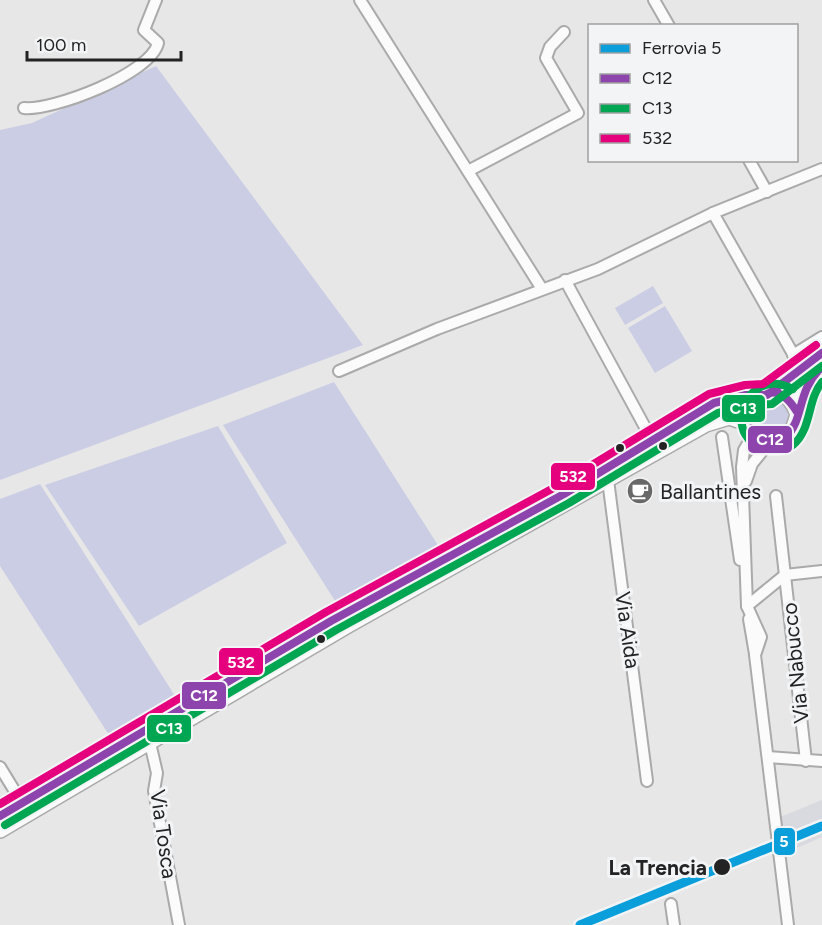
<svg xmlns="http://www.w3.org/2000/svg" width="822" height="925" viewBox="0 0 822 925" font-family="Figtree,sans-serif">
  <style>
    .built { fill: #d9dadf }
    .green { fill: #cbcde4 }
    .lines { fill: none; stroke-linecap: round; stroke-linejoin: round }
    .minor-casing { stroke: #aaa; stroke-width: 14 }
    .secondary-casing { stroke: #aaa; stroke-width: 18 }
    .minor { stroke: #fbfbfb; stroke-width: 10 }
    .secondary { stroke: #fbfbfb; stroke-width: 15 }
    .bus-1-casing { stroke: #f3f4f5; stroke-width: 12 }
    .bus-2-casing { stroke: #f3f4f5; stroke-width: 12 }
    .bus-3-casing { stroke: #f3f4f5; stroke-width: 12 }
    .bus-1 { stroke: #8e44ad; stroke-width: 8 }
    .bus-2 { stroke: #00a651; stroke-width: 8 }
    .bus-3 { stroke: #e5007d; stroke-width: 8 }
    .rail-1-casing { stroke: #f3f4f5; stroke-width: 14 }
    .rail-1 { stroke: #0a9eda; stroke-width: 9 }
    .bus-dot { fill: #232324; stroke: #f3f4f5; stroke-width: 2 }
    .labels { text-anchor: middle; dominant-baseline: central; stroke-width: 6; stroke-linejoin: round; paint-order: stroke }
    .poi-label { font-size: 21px; fill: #232324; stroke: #f3f4f5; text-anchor: start }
    .street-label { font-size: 21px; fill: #232324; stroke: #f3f4f5 }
    .stop-label { font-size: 21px; font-weight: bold; fill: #232324; stroke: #f3f4f5; text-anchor: end }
    .line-badge { stroke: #f3f4f5; stroke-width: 2 }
    .badge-label { font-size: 16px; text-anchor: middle; font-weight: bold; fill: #fff }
  </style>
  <rect width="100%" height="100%" fill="#e7e7e7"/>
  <path class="built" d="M822,800V837L788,852L780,817Z"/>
  <g class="green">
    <path d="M156,66L363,345L0,480V130L32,123Z"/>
    <path d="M653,286L663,303L625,325L615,308Z"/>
    <path d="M665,306L692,351L655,373L628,328Z"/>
    <path d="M334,382L441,550L337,604L223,425Z"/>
    <circle cx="774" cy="416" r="14"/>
    <path d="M218,426L287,543L139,626L45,485Z"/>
    <path d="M40,484L177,699L111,738L0,566V499Z"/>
  </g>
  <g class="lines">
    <defs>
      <g id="minor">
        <path d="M360,0L542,289"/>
        <path d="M654,0L669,26"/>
        <path d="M24,108C52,111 151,74 158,43L144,30L156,0"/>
        <path d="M749,160L767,192"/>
        <path d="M468,171L578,113L546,58L550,47L564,32"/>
        <path d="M713,213L822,169"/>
        <path d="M565,280L652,440"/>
        <path d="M793,355L822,337"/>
        <path d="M339,371L437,329L598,269L713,213L801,368"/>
        <path d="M756,430L744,450L742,467L747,606L761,637L755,655L788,925"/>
        <path d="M722,437L740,560"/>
        <path d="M608,480L647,781"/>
        <path d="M746,481L752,464L772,439"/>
        <path d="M776,496L806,761"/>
        <path d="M747,606L785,575L822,571"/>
        <path d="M749,619L755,654"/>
        <path d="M150,743L157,773L154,791L179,925"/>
        <path d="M768,757L822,761"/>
        <path d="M0,767L22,803"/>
        <path d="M671,904L674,925"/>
      </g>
      <g id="secondary">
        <path d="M797,412C777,360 724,427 769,439C798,446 797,411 803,393C806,384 815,373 822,367"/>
        <path d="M0,816L331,621L564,494L714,403L746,395H767L822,353"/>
        <path d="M0,830L348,625L706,424L729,417L753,425"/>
      </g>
    </defs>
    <use href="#minor" class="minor-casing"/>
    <use href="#secondary" class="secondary-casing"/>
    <use href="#minor" class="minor"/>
    <use href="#secondary" class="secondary"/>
    <defs>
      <g id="bus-1">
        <path d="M797,412C759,350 727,458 786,437C805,418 796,391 822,367"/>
        <path d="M0,816L331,621L564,494L714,403L746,395H767L822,353"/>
      </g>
      <g id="bus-2">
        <path d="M793,389C742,363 719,445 771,450C779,450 787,450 793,445C812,429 807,400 822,382"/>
        <path d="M5,825L336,630L569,503L718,413L747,406L772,404L822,366"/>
      </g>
      <path id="bus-3" d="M0,804L326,612L559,485L709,394L745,385L763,384L816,345"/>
    </defs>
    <use href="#bus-1" class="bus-1-casing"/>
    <use href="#bus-2" class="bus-2-casing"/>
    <use href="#bus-3" class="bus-3-casing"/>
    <use href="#bus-1" class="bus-1"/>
    <use href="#bus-2" class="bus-2"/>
    <use href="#bus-3" class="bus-3"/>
    <defs>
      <path id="rail-1" d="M580,925L822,826"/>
    </defs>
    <use href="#rail-1" class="rail-1-casing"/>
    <use href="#rail-1" class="rail-1"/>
  </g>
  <defs>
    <symbol id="cafe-disc" viewBox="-11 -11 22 22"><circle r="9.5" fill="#686868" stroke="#f3f4f5"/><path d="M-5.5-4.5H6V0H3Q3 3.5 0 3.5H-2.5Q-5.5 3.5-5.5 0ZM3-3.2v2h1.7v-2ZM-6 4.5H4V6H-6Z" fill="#fff"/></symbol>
  </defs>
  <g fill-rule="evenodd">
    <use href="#cafe-disc" x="625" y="476" width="30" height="30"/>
  </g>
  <g class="bus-dot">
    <circle cx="663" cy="446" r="5"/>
    <circle cx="620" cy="448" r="5"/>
    <circle cx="321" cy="639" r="5"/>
    <circle cx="722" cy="867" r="9"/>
  </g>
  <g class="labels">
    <g class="poi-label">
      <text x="660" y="491">Ballantines</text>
    </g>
    <g class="street-label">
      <text transform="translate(628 630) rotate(82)">Via Aida</text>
      <text transform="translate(795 663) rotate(-96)">Via Nabucco</text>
      <text transform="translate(164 834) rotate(82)">Via Tosca</text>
    </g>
    <g class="stop-label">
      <text x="707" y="867">La Trencia</text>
    </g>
  </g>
  <g class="line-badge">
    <rect x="721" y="394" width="45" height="29" rx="6" fill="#00a651"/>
    <rect x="747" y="425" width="46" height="29" rx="6" fill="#8e44ad"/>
    <rect x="550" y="462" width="46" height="29" rx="6" fill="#e5007d"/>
    <rect x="218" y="647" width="46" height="29" rx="6" fill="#e5007d"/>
    <rect x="181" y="681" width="46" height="29" rx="6" fill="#8e44ad"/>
    <rect x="146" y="714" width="46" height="29" rx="6" fill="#00a651"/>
    <rect x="773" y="827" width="23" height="29" rx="6" fill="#0a9eda"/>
  </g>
  <g class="badge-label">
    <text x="743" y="414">C13</text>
    <text x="770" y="445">C12</text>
    <text x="573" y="482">532</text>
    <text x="241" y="668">532</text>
    <text x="204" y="701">C12</text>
    <text x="169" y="734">C13</text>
    <text x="784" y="847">5</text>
  </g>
  <rect x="588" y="24" width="210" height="138" fill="#f3f4f5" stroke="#a0a0a1" stroke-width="1.5"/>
  <rect x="600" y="44" width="30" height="9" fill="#0a9eda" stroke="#a0a0a1" stroke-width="1.5"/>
  <text x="642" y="54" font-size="18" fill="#232324">Ferrovia 5</text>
  <rect x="600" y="74" width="30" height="9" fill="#8e44ad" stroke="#a0a0a1" stroke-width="1.5"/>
  <text x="642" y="84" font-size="18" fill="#232324">C12</text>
  <rect x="600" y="104" width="30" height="9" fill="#00a651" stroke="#a0a0a1" stroke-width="1.5"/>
  <text x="642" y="114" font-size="18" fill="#232324">C13</text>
  <rect x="600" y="134" width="30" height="9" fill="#e5007d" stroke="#a0a0a1" stroke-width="1.5"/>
  <text x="642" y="144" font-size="18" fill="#232324">532</text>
  <path d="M27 51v9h154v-9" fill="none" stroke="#232324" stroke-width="3"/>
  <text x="36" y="51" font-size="18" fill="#232324" stroke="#f3f4f5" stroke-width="4.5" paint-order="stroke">100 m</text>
</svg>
